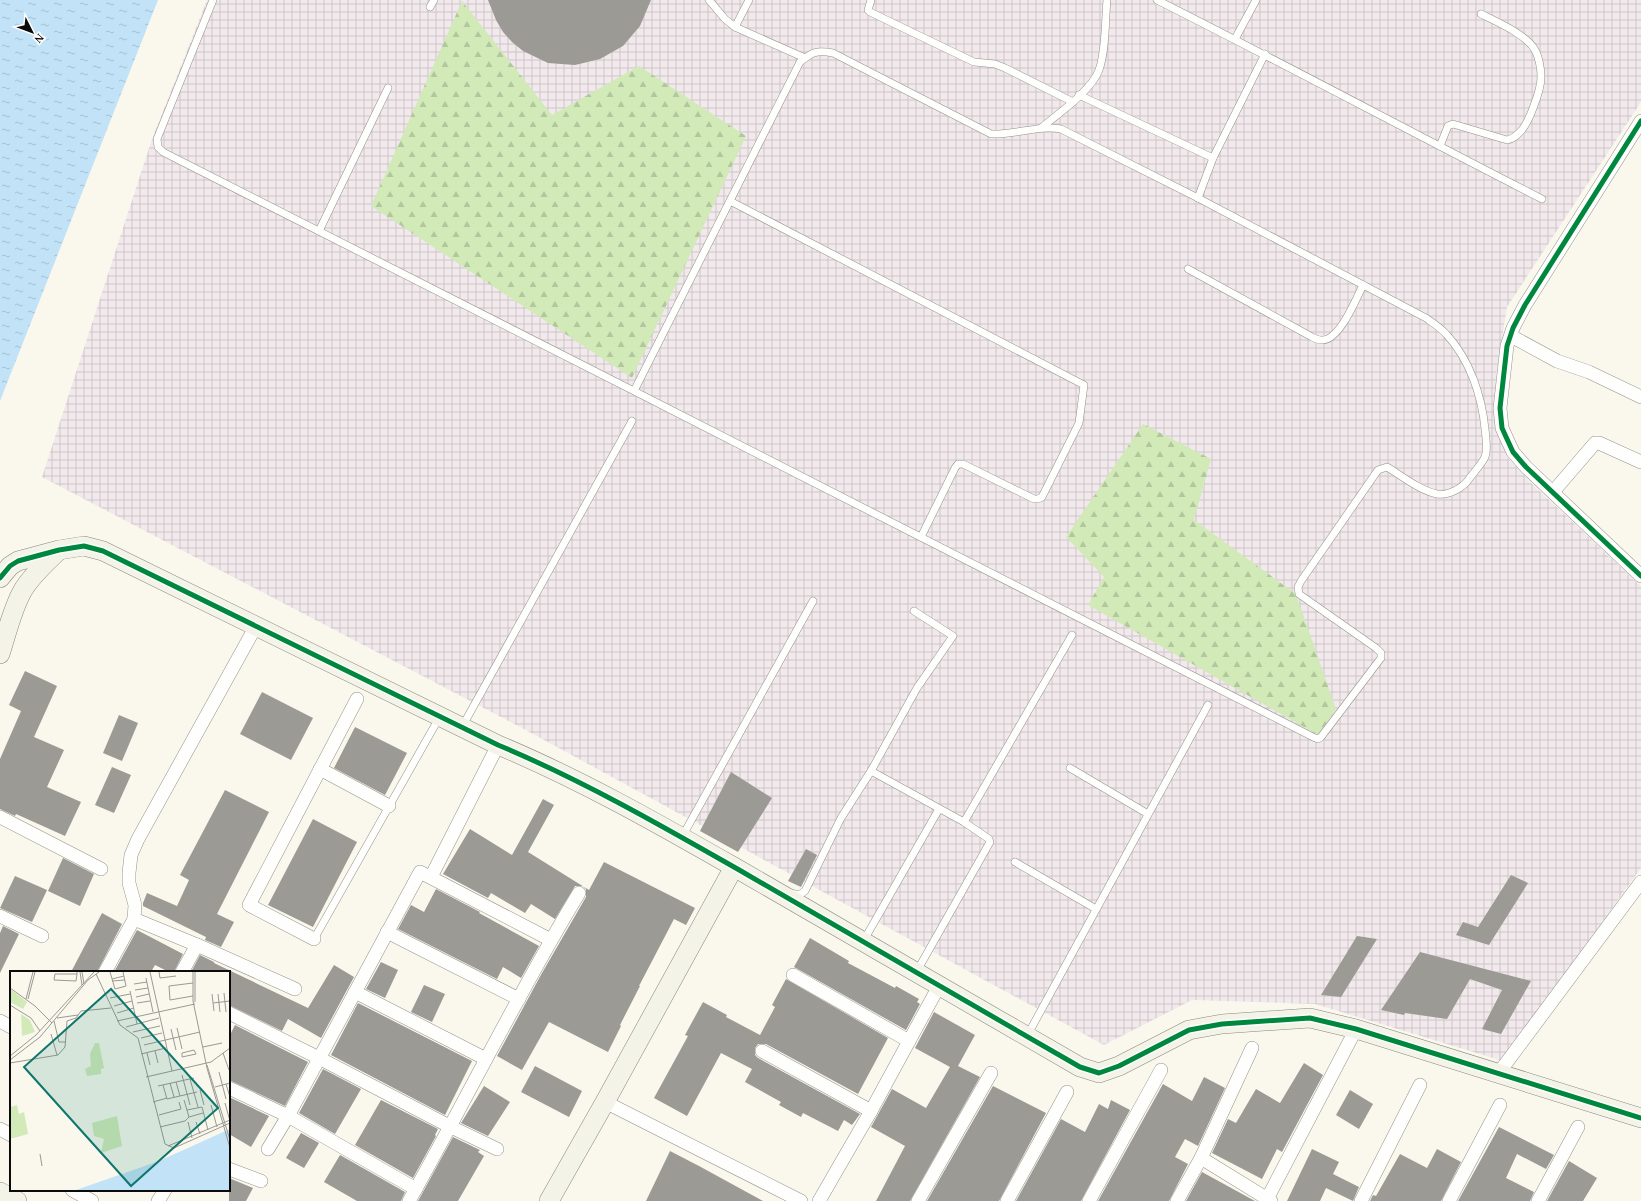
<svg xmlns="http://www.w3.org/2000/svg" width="1641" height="1201" viewBox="0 0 1641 1201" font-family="Georgia,serif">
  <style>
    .industrial { fill: url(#industrial-grid) }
    .forest { fill: url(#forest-firs) }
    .water { fill: url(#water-ripples) }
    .building { fill: #9c9a94 }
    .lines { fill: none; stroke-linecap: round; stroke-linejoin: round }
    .lane-casing { stroke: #93928d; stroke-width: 8 }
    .street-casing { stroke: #93928d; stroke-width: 14 }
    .secondary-casing { stroke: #898883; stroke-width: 20 }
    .lane { stroke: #fefefc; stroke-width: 7 }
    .street { stroke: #fefefc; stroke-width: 13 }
    .secondary { stroke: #f4f3e7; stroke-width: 19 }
    .cycleway-casing { stroke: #fff; stroke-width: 8 }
    .cycleway { stroke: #00873e; stroke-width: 5 }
    .inset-road { fill: none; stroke: #9a9993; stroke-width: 1 }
    .view { fill: #0f766e; fill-opacity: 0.15; stroke: #0f766e; stroke-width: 2 }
    .inset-edge { fill: none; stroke: #0b0b0b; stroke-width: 2 }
  </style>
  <defs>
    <pattern id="industrial-grid" width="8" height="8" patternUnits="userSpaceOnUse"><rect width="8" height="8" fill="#f1e9ec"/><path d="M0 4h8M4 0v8" fill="none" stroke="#cdc6c9"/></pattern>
    <pattern id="forest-firs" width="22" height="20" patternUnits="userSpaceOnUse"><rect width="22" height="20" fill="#d1eab8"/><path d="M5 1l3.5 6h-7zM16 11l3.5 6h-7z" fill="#b2c79d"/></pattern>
    <pattern id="water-ripples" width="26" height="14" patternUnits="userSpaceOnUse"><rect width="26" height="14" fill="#c1e2f7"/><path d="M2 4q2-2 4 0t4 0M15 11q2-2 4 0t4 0" fill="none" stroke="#a4c1d2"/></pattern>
  </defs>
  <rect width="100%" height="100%" fill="#faf8ed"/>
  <path class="industrial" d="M207,0H1641V102L1507,307L1496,376L1507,457L1531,483L1641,586V868L1503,1061L1315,1004L1192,1000L1104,1045L522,728L42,477L152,139Z"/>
  <g class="forest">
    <path d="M462,1L552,115L639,66L746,136L632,378L371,206Z"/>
    <path d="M1143,424L1211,459L1194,520L1296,594L1336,709L1318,735L1088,605L1104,577L1066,537Z"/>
  </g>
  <path class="water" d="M0,0H158L0,401Z"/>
  <g class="building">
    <path d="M488,0H651L640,26L623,46L600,59L575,65L548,63L523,51L512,42L503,32L496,20Z"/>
    <path d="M25,671L57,686L34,737L64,750L47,787L81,802L65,836L16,814L15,816L0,809V759L21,711L9,705Z"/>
    <path d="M262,692L313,718L291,760L240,734Z"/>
    <path d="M119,715L138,723L122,761L103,753Z"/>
    <path d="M355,727L407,753L385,795L334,768Z"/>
    <path d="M112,767L131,775L114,813L95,805Z"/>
    <path d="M731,772L772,798L738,852L700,831Z"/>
    <path d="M225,790L269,812L217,914L234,922L221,947L205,940L206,937L143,906V903L147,893L177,906L189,880L180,875Z"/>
    <path d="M543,799L554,805L528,852L589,890L604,862L695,908L686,925L674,919L639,986H640L620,1025L621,1026L608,1052L549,1022L522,1070L497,1056L542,973L586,897V889L583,886H575L555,919L531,904L525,913L491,893L488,898L443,874L470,829L512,855Z"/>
    <path d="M313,819L357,842L313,927L268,905Z"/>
    <path d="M806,849L817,855L801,887L788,881Z"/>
    <path d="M63,858L94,874L80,906L48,891Z"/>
    <path d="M1511,875L1528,883L1489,945L1456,935L1463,922L1478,927Z"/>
    <path d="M15,876L47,890L32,922L0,908Z"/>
    <path d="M436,889L480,912L479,913L539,946L521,978L503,967L497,979L398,929L411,905L424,912Z"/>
    <path d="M102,913L122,924L97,972H71Z"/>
    <path d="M3,926L19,934L0,973V933Z"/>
    <path d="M137,930L183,954L174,972H169L155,965L151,972H114Z"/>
    <path d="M1357,936L1377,939L1341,997L1321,995Z"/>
    <path d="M810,938L849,961L848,963L895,988L896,986L919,999L917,1002L920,1004L906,1030L794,967Z"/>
    <path d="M1420,952L1531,981L1501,1034L1482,1029L1502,990L1470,979L1447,1019L1405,1013L1404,1015L1381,1010Z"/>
    <path d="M200,955L214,962V963L308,1008L334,965L354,977L321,1038L288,1019L282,1031L229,1005V972H191Z"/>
    <path d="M381,962L398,970L385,998L366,989Z"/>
    <path d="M786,979L888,1038L858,1094L766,1044H758L755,1048V1055L758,1058L860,1114L852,1125L844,1120L838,1131L803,1113L801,1117L779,1105L781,1102L745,1082L752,1069L721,1053L687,1116L654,1098L688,1036L685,1035L703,1002L727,1015L726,1017L760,1035L775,1007L772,1005Z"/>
    <path d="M424,985L445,994L432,1022L411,1012Z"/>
    <path d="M358,1003L472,1061L445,1115L331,1055Z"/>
    <path d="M934,1012L975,1035L958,1066L980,1077L910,1201H876L905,1146L871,1127L892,1089L926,1108L950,1067L915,1048Z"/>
    <path d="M235,1025L308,1062L285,1106L229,1080V1037Z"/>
    <path d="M1304,1063L1323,1075L1282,1152L1277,1149L1262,1179L1212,1153L1228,1119L1236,1123L1256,1089L1280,1103Z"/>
    <path d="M535,1066L582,1091L569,1117L521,1092Z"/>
    <path d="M323,1069L361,1089L335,1134L299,1113Z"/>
    <path d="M1204,1077L1225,1088L1198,1146L1185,1139L1175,1157L1188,1164L1169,1201H1098L1163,1084L1192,1101Z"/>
    <path d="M484,1086L510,1102L488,1136L461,1123Z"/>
    <path d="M993,1086L1046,1113L999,1201H927Z"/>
    <path d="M1350,1090L1373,1104L1359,1129L1336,1115Z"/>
    <path d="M229,1097L269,1116L251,1147L229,1134Z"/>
    <path d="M381,1100L438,1129L435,1135L436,1136L413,1178L355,1145Z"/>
    <path d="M1111,1100L1130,1110L1081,1201H1016L1061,1119L1085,1132L1099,1104L1108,1109Z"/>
    <path d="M1499,1127L1554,1155L1546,1169L1517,1154L1506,1178L1534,1192L1530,1201H1458Z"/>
    <path d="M301,1133L319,1143L304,1168L286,1158Z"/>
    <path d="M453,1137L480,1150L478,1152L484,1156L458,1201H418Z"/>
    <path d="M1312,1149L1339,1162L1333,1174L1359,1187L1353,1201L1326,1188L1320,1201H1287Z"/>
    <path d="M1437,1149L1461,1162L1441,1201H1370L1373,1195L1376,1196L1400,1154L1427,1168Z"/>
    <path d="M670,1151L699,1166L763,1201H646Z"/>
    <path d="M340,1155L405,1192L401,1201H357L324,1182Z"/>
    <path d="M1569,1161L1597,1178L1583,1201H1547Z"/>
    <path d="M1202,1172L1255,1201H1186Z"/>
    <path d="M229,1178L253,1188L246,1201H229Z"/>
  </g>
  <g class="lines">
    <defs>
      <g id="lane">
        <path d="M213,0L157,139L158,147L163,152L634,391L1315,738L1318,739L1321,737L1381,658V653L1376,648L1299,594L1298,587L1301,581L1378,470L1387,467C1402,476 1419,490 1437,494C1448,496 1463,488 1469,479C1474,472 1481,465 1485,457C1488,449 1486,438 1485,429C1482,397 1470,360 1447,335C1441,328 1433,323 1426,318L1198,198L1061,129C1038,125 1015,135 991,134L833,53C817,50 812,52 800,62L634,391"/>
        <path d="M709,0L725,19L735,27L805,58"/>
        <path d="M871,0L868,10L870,12L974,62L995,64L1005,68L1073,102"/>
        <path d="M1157,0C1286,65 1413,133 1542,199"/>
        <path d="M430,7L434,0"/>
        <path d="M735,27L749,0"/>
        <path d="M1235,39L1256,0"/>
        <path d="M1079,95L1213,158"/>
        <path d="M1041,128C1058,114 1092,90 1099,70C1106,50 1105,21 1107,0"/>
        <path d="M1440,146L1448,126L1453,124L1507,140C1513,139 1516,136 1520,132C1529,123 1541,90 1541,77C1541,69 1539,57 1535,50C1527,35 1497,22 1481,14"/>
        <path d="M1198,198L1213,158L1265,54"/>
        <path d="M730,201L1084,385L1079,423L1042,497L1038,499H1034L963,464H958L955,468L921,537"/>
        <path d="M319,231L388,88"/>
        <path d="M1188,269L1312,337C1314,338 1318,340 1321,340C1339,342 1356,299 1363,285"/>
        <path d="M462,727L632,421"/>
        <path d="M1070,768L1148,814"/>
        <path d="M871,771L964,822L989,839L990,842L917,971"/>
        <path d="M964,822L1072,635"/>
        <path d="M682,837L813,601"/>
        <path d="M1015,862L1096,909"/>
        <path d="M792,893L799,895L805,891L841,818L871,771L917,688L953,636L914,611"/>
        <path d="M314,939L439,718"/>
        <path d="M864,940L939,809"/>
        <path d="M1027,1036L1208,705"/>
      </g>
      <g id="street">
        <path d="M1641,121L1525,305L1513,328L1507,346L1500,408L1502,428L1507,439L1513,452L1526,467L1641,576"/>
        <path d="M1511,336L1557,361L1589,372L1641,397"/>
        <path d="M1553,492L1595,443H1599L1641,462"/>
        <path d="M320,769L389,806"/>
        <path d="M0,817L101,869"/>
        <path d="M431,877L498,745"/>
        <path d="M0,916L42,936"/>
        <path d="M134,919L135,905L129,883V873L131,855L138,839L256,626"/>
        <path d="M387,932L519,999"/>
        <path d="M314,939L249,905L357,699"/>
        <path d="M105,972L134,919L197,945L295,989"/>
        <path d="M182,972L197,945"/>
        <path d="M793,975L909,1041"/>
        <path d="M355,992L486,1059"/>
        <path d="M229,1013L319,1058L451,1127L497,1149"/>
        <path d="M0,1021L11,1027"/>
        <path d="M762,1051L871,1111"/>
        <path d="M1498,1074L1641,882"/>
        <path d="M229,1088L288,1116L416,1189"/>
        <path d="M605,1102L801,1201"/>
        <path d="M0,1129L11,1135"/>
        <path d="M268,1149L288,1116L420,872L551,940"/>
        <path d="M1201,1158L1271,1201"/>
        <path d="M229,1169L261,1181"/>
        <path d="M72,1190L92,1201"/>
        <path d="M158,1201L165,1190"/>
        <path d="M409,1201C467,1099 518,993 579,893"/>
        <path d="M819,1201L871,1111L939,986"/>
        <path d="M918,1201L991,1073"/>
        <path d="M1007,1201L1067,1092"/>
        <path d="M1089,1201L1161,1070"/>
        <path d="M1177,1201L1201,1158L1252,1048"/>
        <path d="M1266,1201L1356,1029"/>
        <path d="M1361,1201L1420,1085"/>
        <path d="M1449,1201L1500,1105"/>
        <path d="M1538,1201L1578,1127"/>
      </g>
      <g id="secondary">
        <path d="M0,578L10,566L18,561L59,550L84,546L103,551L498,745C582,780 662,826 741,871C855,936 967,1002 1080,1067L1099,1073L1119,1066L1189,1030L1222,1024L1310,1018L1356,1029L1641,1118"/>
        <path d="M0,654C7,633 12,609 23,590C32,575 46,563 58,551"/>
        <path d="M0,1192L17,1201"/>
        <path d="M549,1201L605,1102L734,867"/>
      </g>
    </defs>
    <use href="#lane" class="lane-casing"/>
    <use href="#street" class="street-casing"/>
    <use href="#secondary" class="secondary-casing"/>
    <use href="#lane" class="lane"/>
    <use href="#street" class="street"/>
    <use href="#secondary" class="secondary"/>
    <defs>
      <g id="cycleway">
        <path d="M1641,121L1525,305L1513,328L1507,346L1500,408L1502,428L1507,439L1513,452L1526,467L1641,576"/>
        <path d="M0,578L10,566L18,561L59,550L84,546L103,551L498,745C582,780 662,826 741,871C855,936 967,1002 1080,1067L1099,1073L1119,1066L1189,1030L1222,1024L1310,1018L1356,1029L1641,1118"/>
      </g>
    </defs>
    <use href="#cycleway" class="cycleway-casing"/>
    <use href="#cycleway" class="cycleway"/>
  </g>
  <g transform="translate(10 971)">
    <rect width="220" height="220" fill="#faf8ed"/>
    <path d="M0,18L17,31L13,38L0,31ZM11,43L20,49L25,61L12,65ZM85,72H89L94,97L91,98V103L77,105L75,98L81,95L80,83ZM7,134L9,143L14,141L18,163L0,168V136ZM107,145L112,175L91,182L94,168L84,165L82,152Z" fill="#d1eab8"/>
    <path d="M220,158V219H66L149,190Z" fill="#c1e2f7"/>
    <path class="inset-road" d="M67,1V3H45L44,9L66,10L67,3M70,1L72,14M72,1L74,13M100,1L105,18L116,15L113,1M140,1L162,100M149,1L150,7L166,5M183,1V30L197,97L220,177M86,3L110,54L128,67L155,173L164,177L220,152M136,7L143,41M102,8L114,5M102,10L115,9M124,13L137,11M0,17L25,35L42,52M125,19L138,17M120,20L127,53M214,22L216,41M202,23L204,40M208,23L210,41M183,25L160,29L159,15L183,12M126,26L139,23M100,27L120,23M16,28L23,1M18,28L25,1M185,31V1M127,32L140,30M203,32L220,30M0,34L21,47L30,60M104,35L122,30M107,42L124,37M47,47L68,44M44,50L49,71H56M107,50L185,33M116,56L149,47M167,57L172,78M161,58L166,79M123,61L150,55M41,63L47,84M131,67L152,62M134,74L190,61M193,76L212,72M184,79L186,83L172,86V82ZM145,80L148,92M137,82L140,94M213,82L219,99M131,83L156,77M0,85L26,64L84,1M0,89L30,66L78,9L89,1M0,92L48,84L55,76L57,50L66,47L71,40L101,37M197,94L220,169M209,101L216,128M172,104L180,134M136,106L201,91L220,77M180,108L188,136M166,111L170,125M160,112L164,126M216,113L220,126M153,114L157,128L187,121M148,115L184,107M205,116L220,112M190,119L194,134M174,129L179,146L193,142M143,131L157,127M215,132L220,150M201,134L207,156M177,139L192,136L198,159M149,144L171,138L169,131M178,151L182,167M186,151L190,163M150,156L175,150L179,146M158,175L220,149M30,183L32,195"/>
    <path class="view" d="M101,18L208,137L121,215L14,96Z"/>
    <rect width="220" height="220" class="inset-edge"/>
  </g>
  <g transform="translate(32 32) rotate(132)" stroke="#ffffff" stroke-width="3" paint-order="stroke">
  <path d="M0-3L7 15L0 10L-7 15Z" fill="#0b0b0b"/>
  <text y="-6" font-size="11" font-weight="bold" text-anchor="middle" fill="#0b0b0b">N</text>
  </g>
</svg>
